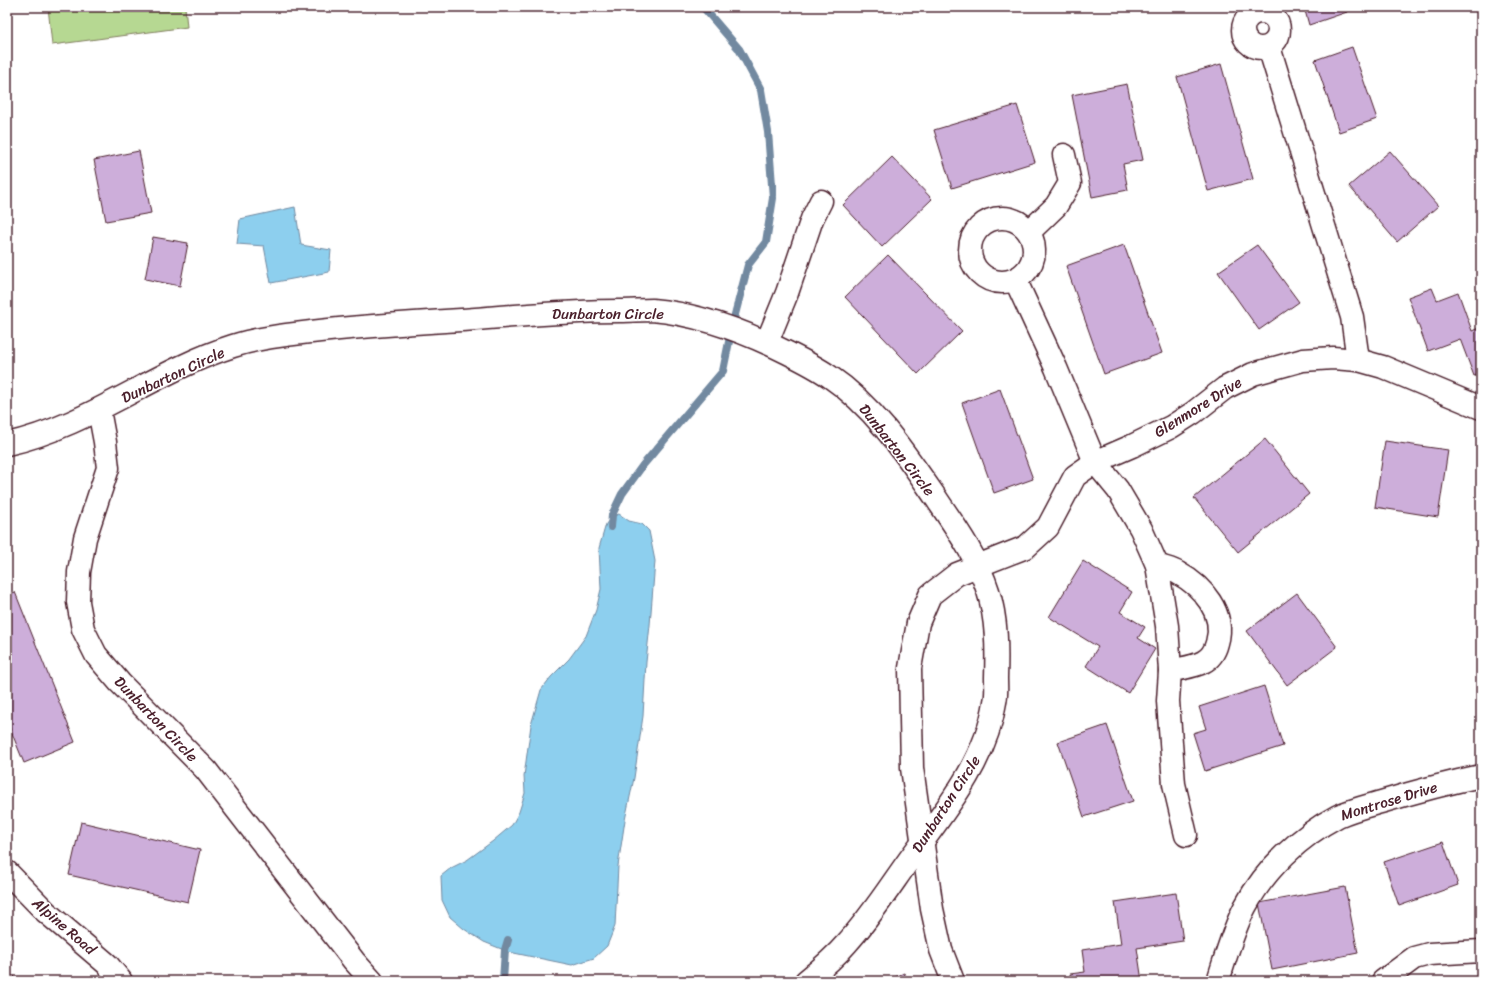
<svg xmlns="http://www.w3.org/2000/svg" width="1488" height="988" viewBox="0 0 1488 988" font-family="Sriracha,sans-serif">
  <style>
    .green { fill: #b6d892; stroke: #807c5e }
    .water { fill: #8dcfee; stroke: #7289a0 }
    .lines { fill: none; stroke-linecap: round; stroke-linejoin: round }
    .stream { stroke: #7289a0; stroke-width: 8 }
    .building { fill: #cdaeda; stroke: #4a1f2b }
    .minor-casing { stroke: #4a1f2b; stroke-width: 25 }
    .minor { stroke: #fff; stroke-width: 22 }
    .labels { text-anchor: middle; dominant-baseline: central; stroke-width: 3; stroke-linejoin: round; paint-order: stroke }
    .street-label { font-size: 15px; fill: #4a1f2b; stroke: #fff }
  </style>
  <rect width="100%" height="100%" fill="#fff"/>
  <filter id="ink" filterUnits="userSpaceOnUse"><feTurbulence type="fractalNoise" baseFrequency=".025" numOctaves="2"/><feDisplacementMap in="SourceGraphic" scale="8" xChannelSelector="R" yChannelSelector="G"/><feConvolveMatrix kernelMatrix="1 2 1 2 8 2 1 2 1" color-interpolation-filters="sRGB"/></filter>
  <g filter="url(#ink)">
    <path class="green" d="M48,7H185L187,27L52,45Z"/>
    <g class="water">
      <path d="M295,207L301,245L331,250L329,272L271,283L264,246L237,244L240,219Z"/>
      <path d="M619,514L629,521L642,524L649,531L655,561L650,625L646,662L643,716L634,778L625,820L618,866L615,926L607,946L594,958L572,965L509,952L484,942L464,929L450,917L442,900L441,876L451,868L467,860L493,841L512,825L519,812L525,793L524,776L531,725L541,690L551,677L569,659L586,636L596,610L601,589L599,548L606,524L611,517Z"/>
    </g>
    <g class="lines">
      <g class="stream">
        <path d="M611,527L612,515L622,494L643,465L723,371L733,322L748,265L766,242L773,198L768,132L761,90L739,49L703,7"/>
        <path d="M503,981L505,950L508,940"/>
      </g>
    </g>
    <g class="building">
      <path d="M1304,7H1345L1347,12L1309,25Z"/>
      <path d="M1352,47L1377,119L1339,132L1315,60Z"/>
      <path d="M1221,64L1253,179L1208,191L1177,77Z"/>
      <path d="M1127,84L1143,160L1123,164L1128,190L1092,197L1072,95Z"/>
      <path d="M1017,105L1035,162L952,188L934,130Z"/>
      <path d="M139,151L151,213L106,221L94,160Z"/>
      <path d="M1390,151L1438,206L1397,242L1349,186Z"/>
      <path d="M892,157L932,199L882,247L843,205Z"/>
      <path d="M153,237L188,243L180,286L145,279Z"/>
      <path d="M1124,245L1162,353L1104,374L1066,266Z"/>
      <path d="M1257,245L1299,302L1259,330L1218,272Z"/>
      <path d="M888,255L962,331L918,374L845,297Z"/>
      <path d="M1432,288L1437,300L1458,292L1472,331L1481,327V373L1474,376L1460,339L1428,351L1408,297Z"/>
      <path d="M1000,389L1033,479L994,493L962,403Z"/>
      <path d="M1265,439L1309,494L1238,552L1194,498Z"/>
      <path d="M1385,441L1448,450L1438,517L1375,507Z"/>
      <path d="M1083,561L1132,592L1120,612L1145,627L1138,638L1155,649L1128,693L1086,666L1098,647L1049,617Z"/>
      <path d="M15,592L75,742L24,763L7,721V595Z"/>
      <path d="M1297,593L1337,647L1287,685L1247,631Z"/>
      <path d="M1264,686L1283,746L1205,771L1193,733L1206,729L1199,707Z"/>
      <path d="M1107,725L1133,801L1084,817L1058,742Z"/>
      <path d="M81,822L200,850L188,902L69,875Z"/>
      <path d="M1443,842L1458,885L1399,906L1384,862Z"/>
      <path d="M1345,887L1358,953L1272,970L1259,903Z"/>
      <path d="M1176,893L1183,941L1137,948L1142,981H1071L1070,974L1085,972L1082,950L1121,944L1115,902Z"/>
      <path d="M7,972L21,981H7Z"/>
      <path d="M904,973L908,981H887Z"/>
    </g>
    <g class="lines">
      <defs>
        <g id="minor">
          <circle cx="1261" cy="30" r="18"/>
          <path d="M1269,47L1352,317L1358,360"/>
          <circle cx="1002" cy="250" r="32"/>
          <path d="M1029,232L1056,206L1070,183L1064,155"/>
          <path d="M1015,279L1056,368L1095,462L1118,490L1141,529L1157,565L1167,626L1170,671L1168,701L1174,784L1186,835"/>
          <path d="M767,342L787,293L812,219L821,201"/>
          <path d="M99,410L105,442L108,468L85,538L79,572L78,602L83,629L96,655L120,683L206,770L354,961L372,981"/>
          <path d="M7,444C89,426 154,371 233,346C258,338 285,335 311,332C361,326 411,323 461,320C514,316 567,311 620,311C630,311 641,310 652,310C698,314 746,332 788,353C802,360 816,367 829,376C875,407 907,456 938,501C957,529 978,559 988,591C997,619 997,649 996,678C996,686 997,694 995,702C986,762 944,812 909,860C889,888 870,918 847,943C835,957 821,969 806,981"/>
          <path d="M1157,565C1164,568 1172,569 1178,573C1202,586 1226,613 1217,643C1215,651 1211,658 1203,662C1194,667 1181,668 1170,671"/>
          <path d="M7,872L46,912L107,964L121,981"/>
          <path d="M953,981L941,950L932,909L912,768L910,668L918,623L930,595L957,574L1026,547L1048,527L1075,476L1095,462L1132,446L1171,427L1193,413L1225,388L1253,374L1303,360L1333,358L1358,360L1383,367L1481,408"/>
          <path d="M1218,981C1226,956 1233,930 1245,907C1265,869 1300,836 1338,816C1351,810 1367,806 1381,802C1414,792 1447,783 1481,776"/>
          <path d="M1383,981L1414,958L1429,954L1481,951"/>
        </g>
      </defs>
      <use href="#minor" class="minor-casing"/>
      <use href="#minor" class="minor"/>
    </g>
  </g>
  <g class="labels">
    <g class="street-label">
      <text x="608" y="314">Dunbarton Circle</text>
      <text transform="translate(173 375) rotate(-25)">Dunbarton Circle</text>
      <text transform="translate(1198 407) rotate(-32)">Glenmore Drive</text>
      <text transform="translate(897 450) rotate(52)">Dunbarton Circle</text>
      <text transform="translate(156 719) rotate(46)">Dunbarton Circle</text>
      <text transform="translate(1389 801) rotate(-17)">Montrose Drive</text>
      <text transform="translate(946 804) rotate(-57)">Dunbarton Circle</text>
      <text transform="translate(64 926) rotate(41)">Alpine Road</text>
    </g>
  </g>
  <rect width="1488" height="988" fill="none" stroke="#fff" stroke-width="24"/>
  <rect x="12" y="12" width="1464" height="964" fill="none" stroke="#4a1f2b" stroke-width="1.5" filter="url(#ink)"/>
</svg>
